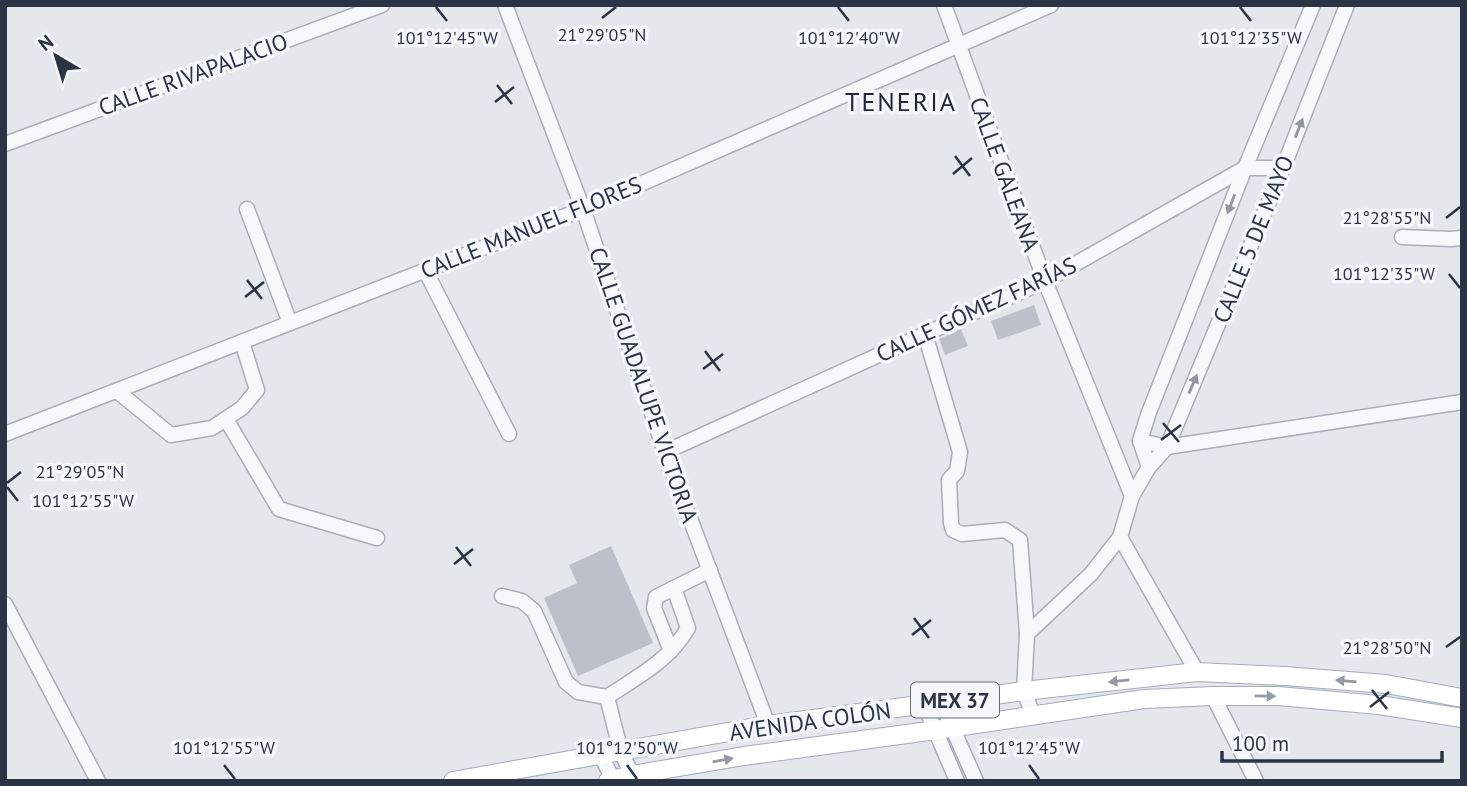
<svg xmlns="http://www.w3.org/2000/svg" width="1467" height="786" viewBox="0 0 1467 786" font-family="'PT Sans',sans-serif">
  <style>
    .building { fill: #bbc0ca }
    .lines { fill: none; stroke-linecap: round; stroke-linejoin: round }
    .minor-casing { stroke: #a9aeb7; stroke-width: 17 }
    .major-casing { stroke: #a3abb8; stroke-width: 20 }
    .minor { stroke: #f7f8fa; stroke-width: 14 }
    .major { stroke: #fff; stroke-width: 18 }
    .oneway { fill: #9196a0 }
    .oneway2 { fill: #959aa2 }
    .ticks { fill: none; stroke: #2b3445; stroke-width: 2.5 }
    .labels { text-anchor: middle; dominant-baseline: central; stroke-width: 7; stroke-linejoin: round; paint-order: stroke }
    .shield { fill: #f4f6f9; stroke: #676e7b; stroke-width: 2 }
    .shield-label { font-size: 21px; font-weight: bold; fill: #2b3445 }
    .street-label { font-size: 23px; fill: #2b3445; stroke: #f4f6f9 }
    .quarter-label { font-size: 26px; letter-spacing: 2px; fill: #1d2536; stroke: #f4f6f9 }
    .ticks-label { font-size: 18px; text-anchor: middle; fill: #2b3445; stroke: #f4f6f9; stroke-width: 7; stroke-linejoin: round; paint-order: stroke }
  </style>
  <rect width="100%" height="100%" fill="#e4e7ec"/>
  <g class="building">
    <path d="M1034,305L1041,325L998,340L991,321Z"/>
    <path d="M961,329L968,346L945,355L939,339Z"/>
    <path d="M611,546L653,643L578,676L544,598L577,583L569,565Z"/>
  </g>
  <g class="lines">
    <defs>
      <g id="minor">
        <path d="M505,5L583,209L665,452L768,725"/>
        <path d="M944,5L1045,281L1132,496"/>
        <path d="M5,144L382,5"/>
        <path d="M247,209L290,323"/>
        <path d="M1402,237L1450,239L1462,238"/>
        <path d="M425,270L509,434"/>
        <path d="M925,334L960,452L957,471L949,480L951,523L953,530L962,534L1005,530L1020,540L1027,634"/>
        <path d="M117,391L171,435L212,428L242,408L257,390L242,342"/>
        <path d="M226,419L279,509L377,538"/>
        <path d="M5,434L583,209L1051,5"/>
        <path d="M1140,441L1167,447L1462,402"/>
        <path d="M665,452L925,334L1045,281L1245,168H1283"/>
        <path d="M1149,467L1140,441L1148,415L1245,168L1313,5"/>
        <path d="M1120,537L1197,672"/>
        <path d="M502,596L522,601L534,611L566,682L578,692L607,697L621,752L635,781"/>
        <path d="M5,604L98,781"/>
        <path d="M671,651L654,608L656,597L674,588"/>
        <path d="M1213,696L1256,781"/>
        <path d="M607,697C638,676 669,661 688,628L674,588L710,570"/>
        <path d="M941,702L976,781"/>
        <path d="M924,704L957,781"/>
        <path d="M1033,715L1024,691L1027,634L1091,574L1120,537L1132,496L1149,467L1167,447L1283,168L1347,5"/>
        <path d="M600,754L614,781"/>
      </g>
      <g id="major">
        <path d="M453,781L768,725L1024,691L1197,672L1285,676L1386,684L1462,698"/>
        <path d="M608,781L632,775L744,756L936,730L1144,699L1213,696H1278L1379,705L1462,718"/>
      </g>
    </defs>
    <use href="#minor" class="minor-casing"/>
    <use href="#major" class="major-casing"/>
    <use href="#minor" class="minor"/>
    <use href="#major" class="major"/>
  </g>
  <defs><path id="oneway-solid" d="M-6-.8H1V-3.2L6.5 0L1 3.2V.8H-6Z" transform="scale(1.75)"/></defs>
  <g class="oneway">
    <use href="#oneway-solid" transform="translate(1299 128) rotate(-69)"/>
    <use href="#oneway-solid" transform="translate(1231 204) rotate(111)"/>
    <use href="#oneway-solid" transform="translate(1193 384) rotate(-67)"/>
  </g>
  <g class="oneway2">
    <use href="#oneway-solid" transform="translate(1119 681) rotate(174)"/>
    <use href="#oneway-solid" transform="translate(1346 681) rotate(-175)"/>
    <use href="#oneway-solid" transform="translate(1265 696) rotate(1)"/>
    <use href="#oneway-solid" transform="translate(723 760) rotate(-10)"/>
  </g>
  <path class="ticks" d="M436,7L447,21M838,7L849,21M1240,7L1251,21M602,18L616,7M497,85L512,104M495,102L514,87M955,156L970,176M953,174L972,158M1446,218L1460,207M1449,274L1460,288M247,280L262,299M245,297L264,282M705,351L720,371M703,369L723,354M1163,423L1179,442M1161,440L1181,425M7,483L21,472M7,487L18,501M456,547L471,566M454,564L473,549M914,618L929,638M912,635L931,620M1446,647L1460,637M1372,690L1387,709M1370,707L1389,692M224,765L235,779M627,765L637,779M1029,765L1039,779"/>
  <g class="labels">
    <rect class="shield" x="911" y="682.5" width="88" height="35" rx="5"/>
    <g class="shield-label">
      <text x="955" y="700">MEX 37</text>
    </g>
    <g class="street-label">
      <text transform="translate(193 74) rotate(-20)">CALLE RIVAPALACIO</text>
      <text transform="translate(1005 174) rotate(70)">CALLE GALEANA</text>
      <text transform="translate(531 227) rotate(-22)">CALLE MANUEL FLORES</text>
      <text transform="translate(1253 239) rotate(-68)">CALLE 5 DE MAYO</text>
      <text transform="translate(976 309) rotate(-25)">CALLE GÓMEZ FARÍAS</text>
      <text transform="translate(644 385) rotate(71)">CALLE GUADALUPE VICTORIA</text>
      <text transform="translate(810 721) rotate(-8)">AVENIDA COLÓN</text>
    </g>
    <g class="quarter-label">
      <text x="901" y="101">TENERIA</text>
    </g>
  </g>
  <g class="ticks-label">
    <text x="602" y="41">21°29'05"N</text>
    <text x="447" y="44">101°12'45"W</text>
    <text x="849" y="44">101°12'40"W</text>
    <text x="1251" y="44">101°12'35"W</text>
    <text x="1387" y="224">21°28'55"N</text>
    <text x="1384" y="280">101°12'35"W</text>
    <text x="80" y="478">21°29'05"N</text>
    <text x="83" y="507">101°12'55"W</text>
    <text x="1387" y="654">21°28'50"N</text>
    <text x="224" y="754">101°12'55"W</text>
    <text x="627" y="754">101°12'50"W</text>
    <text x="1029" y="754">101°12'45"W</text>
  </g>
  <rect width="1467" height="786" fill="none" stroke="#2b3445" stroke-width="14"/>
  <g transform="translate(56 56) rotate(322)" stroke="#f4f6f9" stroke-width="5" paint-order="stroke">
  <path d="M0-5L12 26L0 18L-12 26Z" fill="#2b3445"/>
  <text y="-10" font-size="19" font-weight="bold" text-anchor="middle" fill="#2b3445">N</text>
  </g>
  <path d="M1222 751v10h220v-10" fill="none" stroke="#2b3445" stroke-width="3.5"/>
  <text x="1232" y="751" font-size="21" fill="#2b3445" stroke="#f4f6f9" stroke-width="5" paint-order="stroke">100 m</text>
</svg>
